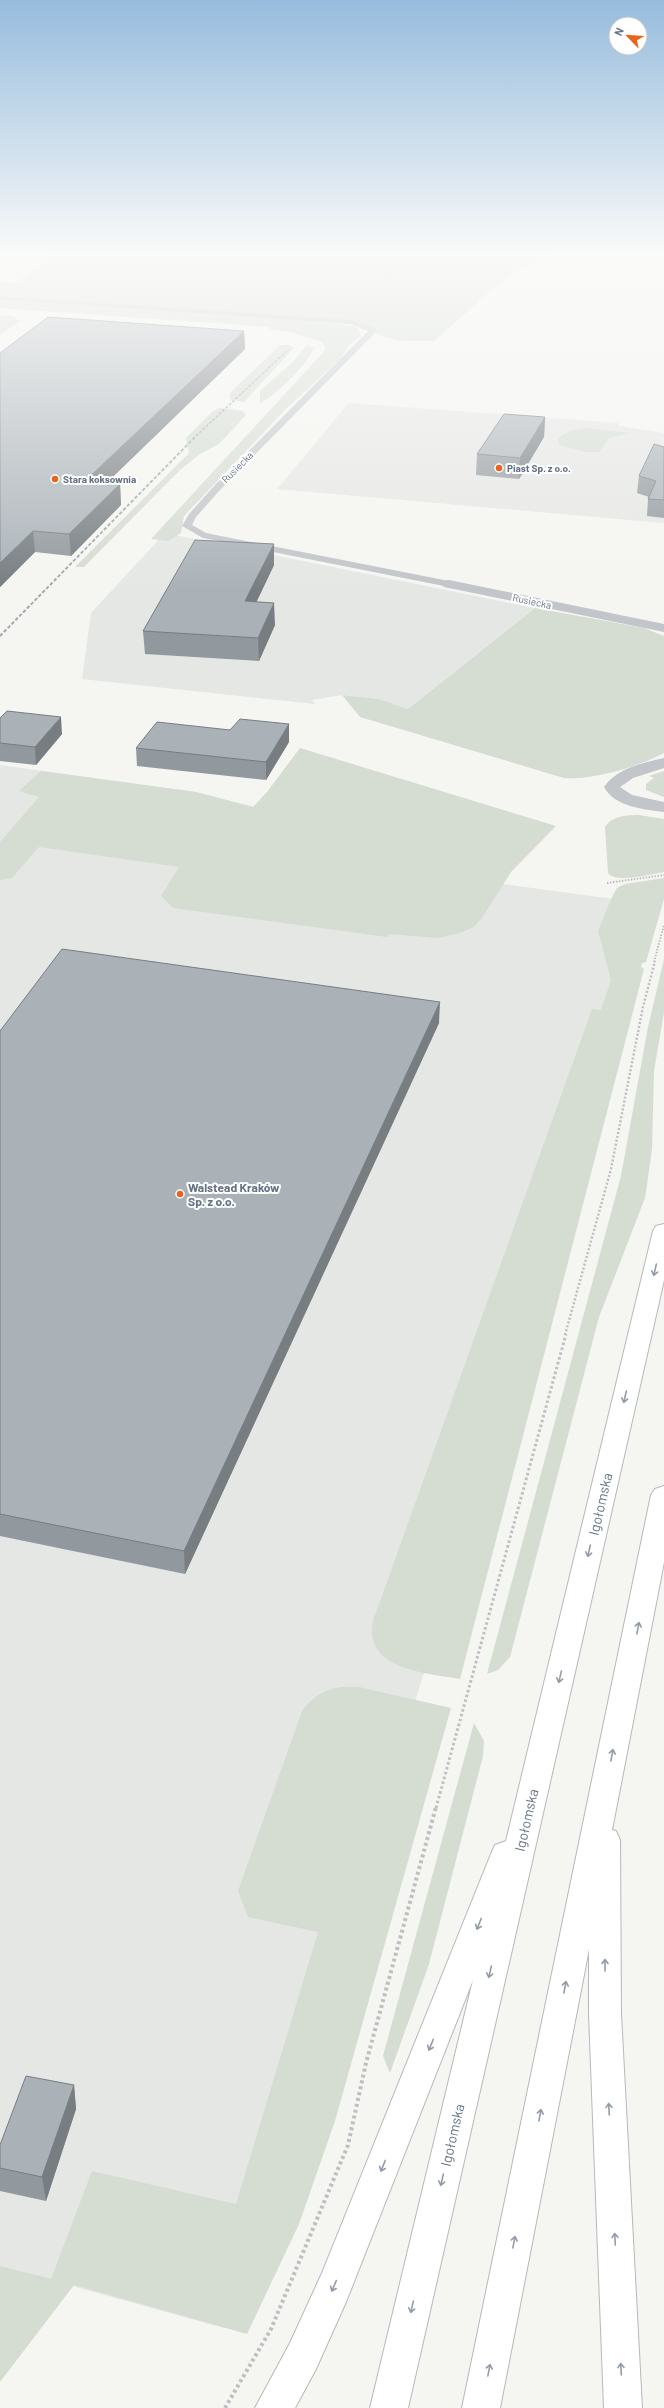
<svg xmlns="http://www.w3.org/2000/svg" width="664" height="2408" viewBox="0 0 664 2408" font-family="Barlow,sans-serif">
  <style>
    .built { fill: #e5e7e5 }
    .green { fill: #d5dcd2 }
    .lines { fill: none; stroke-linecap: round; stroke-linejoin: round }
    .primary-casing { stroke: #b5b9bd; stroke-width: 2 }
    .path-far4 { stroke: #bebfc2; stroke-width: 1; stroke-dasharray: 1 1; stroke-linecap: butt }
    .path-far3 { stroke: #bebfc2; stroke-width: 2; stroke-dasharray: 1.5 1.5; stroke-linecap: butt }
    .path-far2 { stroke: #bebfc2; stroke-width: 2.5; stroke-dasharray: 2 2; stroke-linecap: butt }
    .path-far1 { stroke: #bebfc2; stroke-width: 3; stroke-dasharray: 2.5 2.5; stroke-linecap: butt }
    .path { stroke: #bebfc2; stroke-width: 4; stroke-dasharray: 3 3; stroke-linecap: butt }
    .service { fill: #c2c5c9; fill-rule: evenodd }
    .minor { fill: #c2c5c9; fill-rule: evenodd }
    .primary { fill: #fff; fill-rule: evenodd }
    .rail-far1 { stroke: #a4a9b0; stroke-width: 1.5; stroke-dasharray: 3 1.5; stroke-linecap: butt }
    .rail { stroke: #a4a9b0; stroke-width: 2; stroke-dasharray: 3.5 2; stroke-linecap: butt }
    .wall { fill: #92999e }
    .shaded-wall { fill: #777d81 }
    .building { fill: #aab2b8; stroke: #777d81 }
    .oneway { stroke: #929ca9 }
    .poi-dot { fill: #e9631d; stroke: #fff; stroke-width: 1.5 }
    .labels { text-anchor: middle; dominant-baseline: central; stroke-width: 4; stroke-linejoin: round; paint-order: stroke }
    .far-street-label { font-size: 10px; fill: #637284; stroke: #fff }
    .far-poi-label { font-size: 10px; font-weight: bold; fill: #637284; stroke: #fff; text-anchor: start }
    .poi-label { font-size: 12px; font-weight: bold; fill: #637284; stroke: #fff; text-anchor: start }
    .near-street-label { font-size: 14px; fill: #637284; stroke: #fff }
  </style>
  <rect width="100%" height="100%" fill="#f5f5f1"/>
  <g class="built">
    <path d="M349,403L618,423V426L664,433V523L277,489Z"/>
    <path d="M165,533L535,608L408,709L379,699L342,695L312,700L315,704L82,679L91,613Z"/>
    <path d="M0,765L196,792L511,872L503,884L658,905L224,2328L0,2266Z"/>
  </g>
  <g class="green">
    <path d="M54,253H555L514,273L495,287L434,341C416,340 394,343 378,334C371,330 368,326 359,322L0,296V281L16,283Z"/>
    <path d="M0,300L334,323L356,327L361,336L350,344L340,359L284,411L184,516L181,533L169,541L151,539L320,356L326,349L322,342L291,332L269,329L271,327L0,308Z"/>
    <path d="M0,315L12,316L20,321L0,335Z"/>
    <path d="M280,345H290L294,348L244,402L230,399V393Z"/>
    <path d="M307,345L314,348C305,368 278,392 260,404V391L294,361Z"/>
    <path d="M220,408L243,411L246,415L219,444L200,454L180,470L84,567H75L189,453L186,438L213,411Z"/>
    <path d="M586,428L631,433L609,438L599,452H585L559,445L558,438L569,431Z"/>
    <path d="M535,608L644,628L664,636V753C637,767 594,780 564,778L360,717L342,695L379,699L408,709Z"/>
    <path d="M300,748L556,826L511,872L482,918L474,927L457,934L438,938L389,934L387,937L173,908L161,896L179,867L39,847L12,878L0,880V842L39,797L19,791L41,771L196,792L253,807L267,792Z"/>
    <path d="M664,771V797L646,790V784L654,778L649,776Z"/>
    <path d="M639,815L664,819V872C651,874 617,884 608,873L605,827C612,816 627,815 639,815Z"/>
    <path d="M664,878V899L646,962L642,963L641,967L644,969L460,1679C428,1673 363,1670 373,1621L592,1009L601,1010L611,980L598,931L611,899L617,888L625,884Z"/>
    <path d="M664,959V1012L654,1071L652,1149L645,1198L599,1317L510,1657L498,1670L487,1674L621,1176L648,1027Z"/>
    <path d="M340,1687H359L451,1708L335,2121L299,2224L247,2334L74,2285L0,2382V2266L51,2279L92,2171L236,2204L318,1932L248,1917L238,1891L302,1711C313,1696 323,1691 340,1687Z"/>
    <path d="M474,1723L484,1741L483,1756L429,1964L390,2073L383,2056Z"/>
  </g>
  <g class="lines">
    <defs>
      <g id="primary">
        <path d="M664,1224V1280L408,2408H370L473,1980L346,2302L316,2369L295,2408H255L290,2343L322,2273L491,1854L495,1845L506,1841L653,1231L656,1226Z"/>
        <path d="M664,1486V1562L612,1830L616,1831L620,1840L621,2014L642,2408H604L589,2014V1949L500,2408H462L651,1495L655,1489Z"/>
      </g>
    </defs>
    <use href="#primary" class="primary-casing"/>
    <path class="path-far4" d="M364,305L411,253"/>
    <g class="path-far3">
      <path d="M607,883L664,875"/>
      <path d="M654,962L664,925"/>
    </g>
    <path class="path-far2" d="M565,1335L611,1169L643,1007L655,961"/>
    <path class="path-far1" d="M436,1808L566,1334"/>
    <path class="path" d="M225,2408L271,2329L348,2145L366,2063L436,1807"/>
    <path class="service" d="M0,296L351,320L376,328V332L220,490L196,517L192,525L206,533L449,581L454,584L449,587L203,538L182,526L189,514L214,486L368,331L350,324L0,300Z"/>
    <g class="minor">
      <path d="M449,580L664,624V632L444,587L442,584L444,581Z"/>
      <path d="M664,758V768L633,778L620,787L632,795L664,802V812C643,809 615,807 604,787C617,768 643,763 664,758Z"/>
    </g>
    <use href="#primary" class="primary"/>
    <path class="rail-far1" d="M196,436L289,349"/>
    <path class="rail" d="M0,636L197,435"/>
  </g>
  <g class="wall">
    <path d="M244,331L245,349L106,483L120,484L121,505L71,556L35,552L0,587V353Z"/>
    <path d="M545,417L544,437L519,479L476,475L477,454Z"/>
    <path d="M664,447V518L647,516L648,499L649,497L637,493L639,476Z"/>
    <path d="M274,565L256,602L275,625L259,661L145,654L143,631Z"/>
    <path d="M0,718L62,734L36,765L0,761Z"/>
    <path d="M289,724V742L266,780L137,766L136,748L230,730Z"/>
    <path d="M439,1023L185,1574L0,1536V1031Z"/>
    <path d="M74,2085L76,2109L46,2201L0,2191V2145Z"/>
  </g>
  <g class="shaded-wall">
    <path d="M244,331L245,349L87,502L85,481Z"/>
    <path d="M545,417L544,437L519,479L520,458Z"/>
    <path d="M120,484L121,505L71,556L69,534Z"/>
    <path d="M33,531L35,552L0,587V563Z"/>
    <path d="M274,544V565L246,624L245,601Z"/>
    <path d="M274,603L275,625L259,661L258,638Z"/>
    <path d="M61,717L62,734L36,765L35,747Z"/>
    <path d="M289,724V742L266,780V762Z"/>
    <path d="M440,1002L439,1023L185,1574L184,1551Z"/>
    <path d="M74,2085L76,2109L46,2201L42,2177Z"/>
  </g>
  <g class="building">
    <path d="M48,317L244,331L85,481L120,484L69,534L33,531L0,563V353Z"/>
    <path d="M504,414L545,417L520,458L477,454Z"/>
    <path d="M654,444L664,447V500L648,499L656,481L639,476Z"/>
    <path d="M195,540L274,544L245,601L274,603L258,638L143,631Z"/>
    <path d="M7,711L61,717L35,747L0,743V718Z"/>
    <path d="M240,719L289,724L266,762L136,748L157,722L230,730Z"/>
    <path d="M62,949L440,1002L184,1551L0,1514V1031Z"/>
    <path d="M26,2076L74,2085L42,2177L0,2168V2145Z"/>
  </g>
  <defs><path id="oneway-shaft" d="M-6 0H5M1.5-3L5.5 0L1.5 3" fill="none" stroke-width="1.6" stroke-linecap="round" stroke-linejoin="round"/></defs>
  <g class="oneway">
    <use href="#oneway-shaft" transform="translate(655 1270) rotate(103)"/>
    <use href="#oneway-shaft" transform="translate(625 1397) rotate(103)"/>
    <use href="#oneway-shaft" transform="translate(589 1551) rotate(103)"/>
    <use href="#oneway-shaft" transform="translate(638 1628) rotate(-79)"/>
    <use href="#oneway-shaft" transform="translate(560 1677) rotate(103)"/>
    <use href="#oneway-shaft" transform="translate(612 1755) rotate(-79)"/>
    <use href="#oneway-shaft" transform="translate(479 1924) rotate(112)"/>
    <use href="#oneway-shaft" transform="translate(605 1965) rotate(-90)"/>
    <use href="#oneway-shaft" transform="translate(490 1972) rotate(103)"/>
    <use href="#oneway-shaft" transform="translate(565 1987) rotate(-79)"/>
    <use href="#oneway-shaft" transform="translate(431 2045) rotate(112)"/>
    <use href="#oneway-shaft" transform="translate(609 2109) rotate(-93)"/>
    <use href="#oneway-shaft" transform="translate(540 2115) rotate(-79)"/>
    <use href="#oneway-shaft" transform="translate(383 2166) rotate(112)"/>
    <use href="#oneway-shaft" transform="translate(442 2180) rotate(103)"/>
    <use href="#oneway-shaft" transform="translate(615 2239) rotate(-93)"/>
    <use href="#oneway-shaft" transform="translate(514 2242) rotate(-79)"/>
    <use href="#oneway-shaft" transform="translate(334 2286) rotate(113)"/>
    <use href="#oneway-shaft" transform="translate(412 2307) rotate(103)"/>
    <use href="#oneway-shaft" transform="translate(621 2369) rotate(-93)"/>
    <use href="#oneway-shaft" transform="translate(489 2370) rotate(-79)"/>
  </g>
  <linearGradient id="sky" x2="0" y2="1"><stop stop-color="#97bcdd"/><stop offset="0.43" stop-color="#fafaf9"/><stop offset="1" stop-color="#fafaf9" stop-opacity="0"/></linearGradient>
  <rect width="664" height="590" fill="url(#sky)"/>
  <g class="poi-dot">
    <circle cx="499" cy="468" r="4"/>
    <circle cx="55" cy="479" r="4"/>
    <circle cx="180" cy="1194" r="4"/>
  </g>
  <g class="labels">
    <g class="far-street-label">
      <text transform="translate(237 467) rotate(-45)">Rusiecka</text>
      <text transform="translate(532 601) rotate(12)">Rusiecka</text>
    </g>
    <g class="far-poi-label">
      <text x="507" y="468">Piast Sp. z o.o.</text>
      <text x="63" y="479">Stara koksownia</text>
    </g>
    <g class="poi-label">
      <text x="188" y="1187">Walstead Kraków<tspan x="188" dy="14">Sp. z o.o.</tspan></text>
    </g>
    <g class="near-street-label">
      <text transform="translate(600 1504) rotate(-77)">Igołomska</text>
      <text transform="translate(526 1820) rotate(-77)">Igołomska</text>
      <text transform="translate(452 2135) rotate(-77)">Igołomska</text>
    </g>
  </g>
  <g transform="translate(628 36) rotate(295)"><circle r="19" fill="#ffffff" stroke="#c1c7ce"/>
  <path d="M0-3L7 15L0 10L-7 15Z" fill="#e9631d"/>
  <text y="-6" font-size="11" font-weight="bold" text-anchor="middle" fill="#637284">N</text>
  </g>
</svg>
